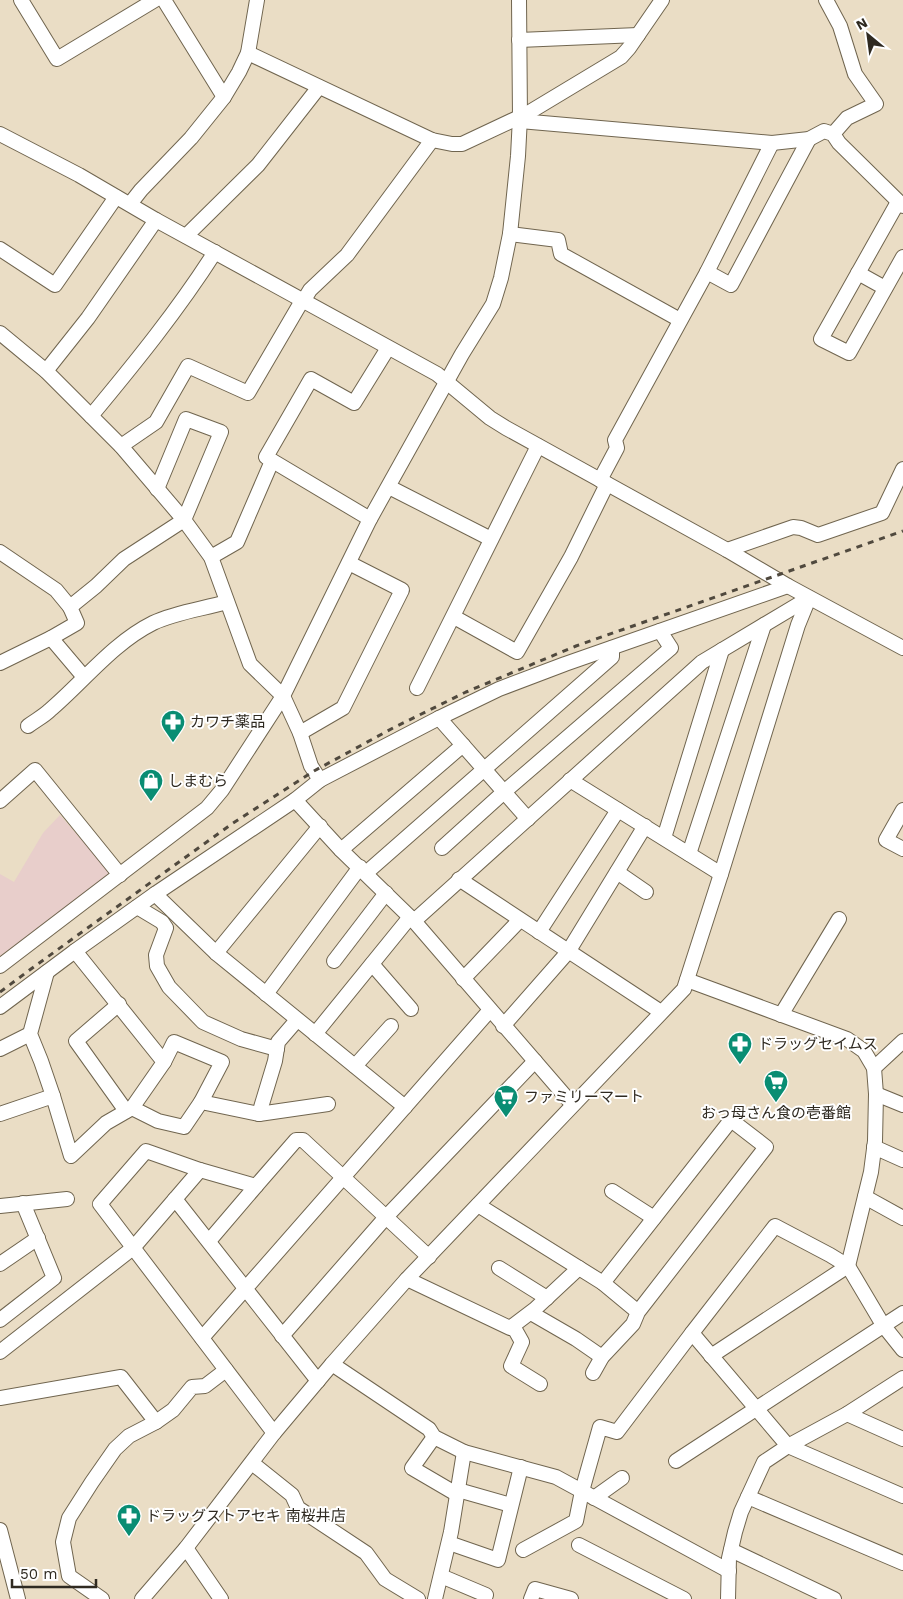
<svg xmlns="http://www.w3.org/2000/svg" width="903" height="1599" viewBox="0 0 903 1599" font-family="'Work Sans','Noto Sans JP',sans-serif">
  <style>
    .commercial { fill: #e8cecb }
    .lines { fill: none; stroke-linecap: round; stroke-linejoin: round }
    .minor-casing { stroke: #70654f; stroke-width: 16 }
    .minor { stroke: #fff; stroke-width: 14 }
    .rail { stroke: #50493e; stroke-width: 3; stroke-dasharray: 6 6; stroke-linecap: butt }
    .labels { text-anchor: middle; dominant-baseline: central; stroke-width: 4; stroke-linejoin: round; paint-order: stroke }
    .poi-label { font-size: 15px; fill: #2f2a21; stroke: #fff; text-anchor: start }
  </style>
  <rect width="100%" height="100%" fill="#eaddc5"/>
  <path class="commercial" d="M60,815L111,874L106,879L0,956V874L14,882L43,833Z"/>
  <g class="lines">
    <defs>
      <g id="minor">
        <path d="M21,0L57,59L155,0"/>
        <path d="M164,0L224,97"/>
        <path d="M826,0L840,26L855,74L876,104L847,118L833,134"/>
        <path d="M519,40L638,35"/>
        <path d="M248,53L432,140L452,144H462L528,113L621,57L629,48L662,0"/>
        <path d="M520,121L772,143L809,139L824,131L833,134L839,143L903,206"/>
        <path d="M0,134L79,175L156,220L437,374L490,418L506,428L727,550L788,586L903,648"/>
        <path d="M898,202L821,339L849,353L903,257"/>
        <path d="M130,204L141,190L191,138L224,97L239,72L248,53L257,0"/>
        <path d="M510,234L558,240L561,254L680,320"/>
        <path d="M186,236L258,165L319,87"/>
        <path d="M0,249L55,285L116,197"/>
        <path d="M707,272L731,285L809,139"/>
        <path d="M858,273L885,288"/>
        <path d="M304,300L310,290L347,255L432,140"/>
        <path d="M0,333L46,371L121,446L184,520L211,557L250,664L283,696L300,733L311,766L320,780"/>
        <path d="M46,371L88,318L156,220"/>
        <path d="M91,416C135,363 178,310 215,252"/>
        <path d="M121,446L156,422L188,366L248,393L303,299"/>
        <path d="M600,480L617,448L615,440L707,272L772,143"/>
        <path d="M389,487L491,539"/>
        <path d="M370,519L266,457L311,379L354,403L388,348"/>
        <path d="M727,550L793,527L801,528L818,535L882,513L903,469"/>
        <path d="M0,552L56,590L70,607"/>
        <path d="M211,557L237,542L272,461"/>
        <path d="M454,617L517,652L571,557L607,484"/>
        <path d="M51,638L84,677"/>
        <path d="M0,663L51,638L77,623L70,607L96,586L124,559L184,520L221,432L186,419L157,489"/>
        <path d="M417,688L538,446"/>
        <path d="M439,718L528,819"/>
        <path d="M28,726C36,720 44,716 50,710C84,681 113,643 153,623C176,612 203,609 227,602"/>
        <path d="M300,733L343,708L402,590L349,563"/>
        <path d="M570,780L721,874"/>
        <path d="M295,800L341,850L414,921L572,1104"/>
        <path d="M0,801L35,770L120,875"/>
        <path d="M903,810L886,840L903,849"/>
        <path d="M664,838L722,650"/>
        <path d="M442,848L504,792L671,648L660,631"/>
        <path d="M341,850L463,745"/>
        <path d="M689,854L764,625"/>
        <path d="M617,872L646,892"/>
        <path d="M366,873L612,657V648"/>
        <path d="M459,879L661,1012"/>
        <path d="M155,894L216,953L405,1107"/>
        <path d="M137,907L162,922L166,928L156,955L157,966L169,987L203,1022L241,1039L277,1049"/>
        <path d="M414,921L702,662L809,598"/>
        <path d="M539,932L618,810"/>
        <path d="M216,953L320,826"/>
        <path d="M334,961L386,893"/>
        <path d="M372,964L411,1009"/>
        <path d="M0,966L207,808L222,790L283,696L370,519L462,354L493,304L501,278L510,234L518,156L520,117L519,0"/>
        <path d="M47,972L30,1034L41,1061L53,1096"/>
        <path d="M463,979L520,920"/>
        <path d="M687,980L847,1039L864,1051L874,1068L876,1094L875,1141L871,1172L848,1266L711,1356"/>
        <path d="M266,994L360,867"/>
        <path d="M119,1004L76,1041L126,1111"/>
        <path d="M0,1007L75,951L155,894L295,800L320,780L439,718L499,689L565,664L788,586"/>
        <path d="M781,1015L839,919"/>
        <path d="M503,1026L568,952L645,826"/>
        <path d="M315,1034L410,917"/>
        <path d="M0,1049L30,1034"/>
        <path d="M164,1062L174,1042L222,1062L201,1102"/>
        <path d="M355,1066L391,1026"/>
        <path d="M874,1068L903,1041"/>
        <path d="M876,1094L903,1105"/>
        <path d="M132,1108L158,1121L184,1127L201,1102L259,1114L328,1104"/>
        <path d="M0,1114L53,1096L71,1156L106,1123L132,1108L164,1062L75,951"/>
        <path d="M259,1114L275,1061L278,1042L297,1020"/>
        <path d="M874,1147L903,1160"/>
        <path d="M612,1191L654,1218"/>
        <path d="M865,1197L903,1218"/>
        <path d="M175,1199L318,1381"/>
        <path d="M478,1205L603,1283"/>
        <path d="M0,1206L67,1199"/>
        <path d="M209,1241L256,1186"/>
        <path d="M0,1264L38,1238"/>
        <path d="M499,1268L547,1298"/>
        <path d="M407,1279L510,1328L535,1309L579,1268"/>
        <path d="M531,1313L576,1339L602,1357"/>
        <path d="M0,1320L54,1278L23,1203"/>
        <path d="M513,1326L522,1342L511,1366L540,1384"/>
        <path d="M282,1336L386,1217L535,1061"/>
        <path d="M202,1338L490,1010"/>
        <path d="M903,1350L883,1325L848,1266L830,1255L775,1226L692,1333L788,1446L903,1496"/>
        <path d="M0,1352L133,1248L200,1170"/>
        <path d="M332,1364L429,1429L434,1437L464,1452L556,1477L729,1571"/>
        <path d="M593,1373L602,1357L633,1324L638,1312L766,1147L731,1120L603,1283L638,1312"/>
        <path d="M0,1398L121,1377L156,1422"/>
        <path d="M847,1414L903,1439"/>
        <path d="M274,1433L100,1204L146,1151L200,1170L256,1186L296,1140H303L429,1257"/>
        <path d="M434,1437L412,1468L453,1492L458,1490L511,1505"/>
        <path d="M676,1461L903,1313"/>
        <path d="M252,1463L292,1495L298,1508L366,1553L385,1579L418,1599"/>
        <path d="M748,1497L903,1563"/>
        <path d="M594,1498L622,1478"/>
        <path d="M0,1530L18,1599"/>
        <path d="M449,1543L498,1560L521,1467"/>
        <path d="M579,1545L684,1599"/>
        <path d="M186,1548L221,1599"/>
        <path d="M523,1550L576,1521L582,1491L600,1427L617,1432L692,1333"/>
        <path d="M731,1550L834,1599"/>
        <path d="M441,1576L486,1595"/>
        <path d="M102,1599L69,1576L63,1542L69,1518L92,1482L115,1449L129,1436L156,1422L173,1410L192,1387L205,1386L226,1370"/>
        <path d="M142,1599L186,1548L274,1433L332,1364L407,1279L684,989L721,874L798,625L809,598"/>
        <path d="M435,1599L451,1532L464,1452"/>
        <path d="M531,1599L535,1589L571,1599"/>
        <path d="M728,1599L729,1558L735,1532L741,1512L764,1462L788,1446L847,1414L903,1378"/>
      </g>
    </defs>
    <use href="#minor" class="minor-casing"/>
    <use href="#minor" class="minor"/>
    <path class="rail" d="M0,992L35,966L233,823L314,771L393,728L466,692L576,646L903,531"/>
  </g>
  <defs>
    <symbol id="pharmacy-pin" viewBox="-11 -11 22 30"><path d="M0 17L-7.5 6A9.5 9.5 0 1 1 7.5 6Z" fill="#098d73" stroke="#fff"/><path d="M-2-6h4v4h4v4h-4v4h-4v-4h-4v-4h4Z" fill="#fff"/></symbol>
    <symbol id="shop-pin" viewBox="-11 -11 22 30"><path d="M0 17L-7.5 6A9.5 9.5 0 1 1 7.5 6Z" fill="#098d73" stroke="#fff"/><path d="M-5-2.5h2.3a2.7 3.5 0 0 1 5.4 0H5L5.5 6h-11ZM-1.5-2.5h3a1.5 2.3 0 0 0-3 0Z" fill="#fff"/></symbol>
    <symbol id="supermarket-pin" viewBox="-11 -11 22 30"><path d="M0 17L-7.5 6A9.5 9.5 0 1 1 7.5 6Z" fill="#098d73" stroke="#fff"/><path d="M-6-5.5h2.5l.6 2H6L4.5 2H-2.5L-4.4-4H-6ZM-1.5 3.2a1.3 1.3 0 1 0 .1 0ZM3 3.2a1.3 1.3 0 1 0 .1 0Z" fill="#fff"/></symbol>
  </defs>
  <g fill-rule="evenodd">
    <use href="#pharmacy-pin" x="159" y="708" width="28" height="38"/>
    <use href="#shop-pin" x="137" y="767" width="28" height="38"/>
    <use href="#pharmacy-pin" x="726" y="1030" width="28" height="38"/>
    <use href="#supermarket-pin" x="762" y="1068" width="28" height="38"/>
    <use href="#supermarket-pin" x="492" y="1083" width="28" height="38"/>
    <use href="#pharmacy-pin" x="115" y="1502" width="28" height="38"/>
  </g>
  <g class="labels">
    <g class="poi-label">
      <text x="190" y="722">カワチ薬品</text>
      <text x="168" y="781">しまむら</text>
      <text x="758" y="1044">ドラッグセイムス</text>
      <text x="524" y="1097">ファミリーマート</text>
      <text x="776" y="1113" text-anchor="middle">おっ母さん食の壱番館</text>
      <text x="146" y="1516">ドラッグストアセキ 南桜井店</text>
    </g>
  </g>
  <g transform="translate(868 35) rotate(331)" stroke="#ffffff" stroke-width="4" paint-order="stroke">
  <path d="M0-4L9 19L0 12L-9 19Z" fill="#2f2a21"/>
  <text y="-8" font-size="14" font-weight="bold" text-anchor="middle" fill="#2f2a21">N</text>
  </g>
  <path d="M12 1579v8h84v-8" fill="none" stroke="#2f2a21" stroke-width="2.5"/>
  <text x="20" y="1579" font-size="15" fill="#2f2a21" stroke="#ffffff" stroke-width="4" paint-order="stroke">50 m</text>
</svg>
